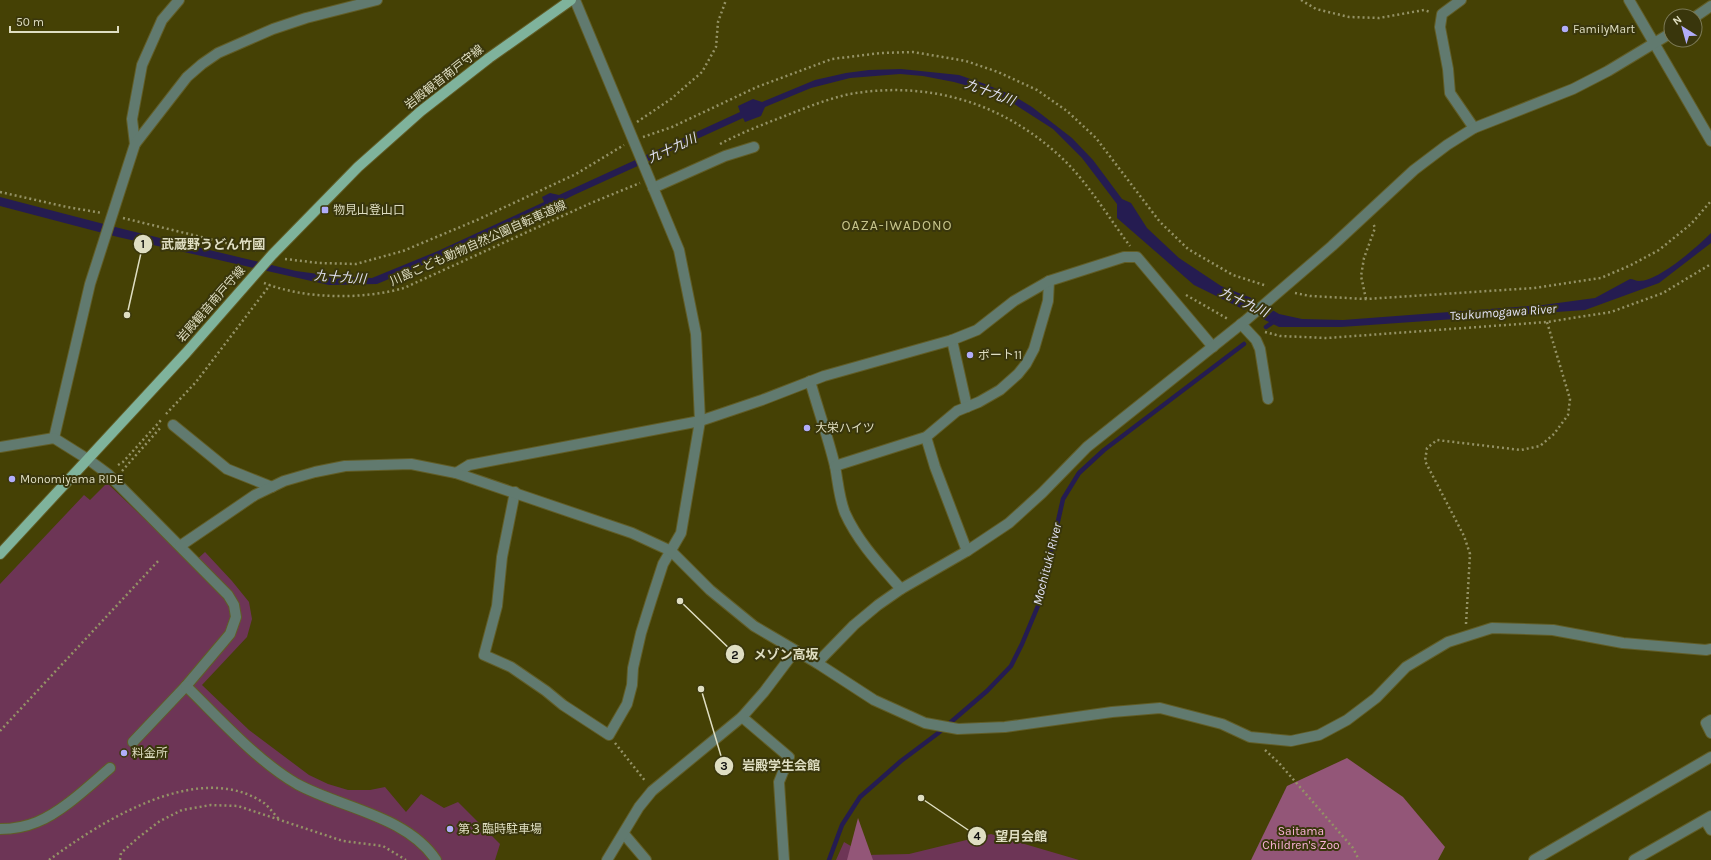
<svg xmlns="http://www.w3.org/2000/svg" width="1711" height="860" viewBox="0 0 1711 860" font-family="Karla,'Noto Sans JP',sans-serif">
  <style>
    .green { fill: #6d3556 }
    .forest { fill: #935678 }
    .water { fill: #251c51 }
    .pier { fill: #454105 }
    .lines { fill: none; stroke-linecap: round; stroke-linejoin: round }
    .stream { stroke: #251c51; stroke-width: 4.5 }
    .minor-casing { stroke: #615d27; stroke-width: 12 }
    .major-casing { stroke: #615d27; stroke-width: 12 }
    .path { stroke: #949266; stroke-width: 2.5; stroke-dasharray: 2 3; stroke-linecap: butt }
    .minor { stroke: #617a6f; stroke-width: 10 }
    .major { stroke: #7fb39c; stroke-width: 10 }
    .poi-dot { fill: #b1adfa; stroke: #39360c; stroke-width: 1.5 }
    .labels { text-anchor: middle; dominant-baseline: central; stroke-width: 4; stroke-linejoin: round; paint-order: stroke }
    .poi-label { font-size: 12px; fill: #dfdec2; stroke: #39360c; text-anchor: start }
    .street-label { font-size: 12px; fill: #dfdec2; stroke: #39360c }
    .park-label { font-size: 12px; fill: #fcb3da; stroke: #39360c }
    .water-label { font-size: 13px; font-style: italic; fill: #e2e2f4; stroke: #39360c }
    .quarter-label { font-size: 14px; letter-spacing: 1px; fill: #c7c58c; stroke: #39360c }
    .leader { fill: none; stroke: #dfdec2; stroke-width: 1.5 }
    .callout-dot { fill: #dfdec2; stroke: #39360c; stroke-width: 1.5 }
    .mark-label { font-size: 12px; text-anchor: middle; font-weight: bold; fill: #111 }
    .callout-label { font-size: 13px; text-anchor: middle; font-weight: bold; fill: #dfdec2; stroke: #39360c; stroke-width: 4; stroke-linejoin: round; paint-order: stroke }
  </style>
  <rect width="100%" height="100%" fill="#454105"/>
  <g class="green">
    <path d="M107,483L192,564L205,552L232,581L249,602L252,619L247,637L202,685L249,730L309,775L328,784L348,790H370L385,787L406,812L421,794L444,808L458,802L500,844L495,860H0V584L84,495L90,500Z"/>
    <path d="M991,834L1079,860H836L844,842L866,855L909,854Z"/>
  </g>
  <g class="forest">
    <path d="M1347,758L1403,797L1445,847L1438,860H1251L1287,786Z"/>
    <path d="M858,818L873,860H847Z"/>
  </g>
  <path class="water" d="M901,69L959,75L985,84L1014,96L1032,107L1072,138L1093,160L1122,199L1131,203L1147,228L1179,258L1221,286L1254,299L1279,314L1302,319L1343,320L1543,305L1595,298L1630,279C1633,279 1636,281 1639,281C1659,281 1697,247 1711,233V243L1659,283L1585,310L1341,327H1279L1194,285L1117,218V204L1082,158L1053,129L1011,102L986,91L954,82L923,76L900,74L850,78L811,88L765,107L761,116L745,122L743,118L574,195L564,200L559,208L550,213L547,208L449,254L377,284L329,285L118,237L0,206V197L123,229L296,271L333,276L372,278L438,251L544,202L542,197L550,193L559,195L740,112L738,106L753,99L762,102L815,80L846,73L869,70Z"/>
  <path class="pier" d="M1257,298L1275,309L1262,321L1243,311Z"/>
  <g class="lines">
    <g class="stream">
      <path d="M1266,327L1276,320"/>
      <path d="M829,860L842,825L860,797L901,761L937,734L987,691L1011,666L1022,644L1040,601L1063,499L1079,473L1104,450L1244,344"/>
    </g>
    <defs>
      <g id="minor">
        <path d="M1461,0L1442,14L1440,27L1448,69L1450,93L1474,128"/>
        <path d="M1629,0L1711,141"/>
        <path d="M1695,17L1711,6"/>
        <path d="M135,144L132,119L142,65L162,20L179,0"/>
        <path d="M653,188L725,156L754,147"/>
        <path d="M1241,324L1256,340L1260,349L1268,399"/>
        <path d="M952,340L967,407"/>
        <path d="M810,381C818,409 828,437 835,466C838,482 839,498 845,513C858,542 881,566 901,589"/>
        <path d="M173,425L227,469L272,487"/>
        <path d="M926,437L935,467L967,551"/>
        <path d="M54,438L90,284L135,144L187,77L202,64L218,53L273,29L306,18L377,0"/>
        <path d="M0,447L54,438L89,460L108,474L228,595L234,605L236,617L230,634L186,686L133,742"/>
        <path d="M835,466L926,437L957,411L979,402L1000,390L1018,374L1026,364L1034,349L1048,301L1049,281"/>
        <path d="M456,473L469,465L700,421L762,400L824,376L952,340L977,330L1014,301L1049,281L1124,257H1137L1213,347"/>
        <path d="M515,492L502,557L497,606L484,655L511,667L546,691L563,705L609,735L627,704L632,685L633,668L641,633L651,601L663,564L681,533L700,421L696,334L679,250L575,0"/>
        <path d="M180,546L255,495L284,481L315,472L345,466L411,464L456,473L632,533L671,551L710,590L754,626L817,663L874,700L925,723L958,729L1005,727L1112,712L1160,708L1222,724L1250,737L1291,741L1319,735L1347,720L1376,698L1406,667L1448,642L1492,628L1553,630L1623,643L1706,650L1711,649"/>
        <path d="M817,663L854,625L878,605L901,589L967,551L1009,523L1042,493L1087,447L1245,321L1332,246L1414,170L1447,145L1474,128L1573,89L1608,71L1671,33"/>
        <path d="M186,686C219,718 257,761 297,784C341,808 407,816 436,860"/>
        <path d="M742,717L789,757L779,782L784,860"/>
        <path d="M1711,720L1706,723L1711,733"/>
        <path d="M1705,820L1711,830"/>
        <path d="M0,829C13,829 25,827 37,822C62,812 89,786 110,768"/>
        <path d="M624,834L646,860"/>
        <path d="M607,860L639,807L652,791L742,717L764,692L795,651"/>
        <path d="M1534,860L1711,757"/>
        <path d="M1634,860L1711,816"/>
      </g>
      <path id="major" d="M0,554L186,353L272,255L358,167L421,111L489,58L571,0"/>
    </defs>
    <use href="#minor" class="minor-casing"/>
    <use href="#major" class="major-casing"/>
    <g class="path">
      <path d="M1301,0L1316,9L1349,17L1379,18L1424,10L1430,12"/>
      <path d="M637,122L671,99L702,72L716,47L718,22L726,0"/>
      <path d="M643,137L672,127L757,87L832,59L881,53L913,52L966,61L998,72L1037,90L1067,111L1096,138L1160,222L1188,249L1233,275L1267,286"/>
      <path d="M720,144C744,131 770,122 795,112C813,105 831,98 850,94C931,80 1007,104 1066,162C1090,186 1109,218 1130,246"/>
      <path d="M0,192L67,207L102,213"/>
      <path d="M123,218L259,251"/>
      <path d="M285,259L319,263L356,264L403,251L477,220L576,174L624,145"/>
      <path d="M264,283C304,299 362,300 404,288L591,203L640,183"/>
      <path d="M1295,293L1310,296L1366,299L1534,288L1601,278L1631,265L1659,250L1691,224L1711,201"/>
      <path d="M1186,295L1228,319"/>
      <path d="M1366,299L1361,276L1364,258L1375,228L1373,223"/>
      <path d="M1265,332L1280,336L1327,338L1547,322L1611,312L1663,293L1711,264"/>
      <path d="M166,414L196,382L270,285"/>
      <path d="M118,465L123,462L162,419"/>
      <path d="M122,471L161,427"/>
      <path d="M1466,624L1470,554L1464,536L1425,461L1427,448L1437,440L1521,450L1540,446L1554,434L1568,415L1570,399L1547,322"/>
      <path d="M0,731L160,559"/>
      <path d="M615,743L646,782"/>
      <path d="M1265,750L1279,763L1353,848L1359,860"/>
      <path d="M49,860C102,821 199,759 264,803C269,807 274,814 279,819"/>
      <path d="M120,860L121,853L139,837L160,821L182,810L211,805L238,806L343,841L383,846L406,860"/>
    </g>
    <use href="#minor" class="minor"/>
    <use href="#major" class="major"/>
  </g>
  <g class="poi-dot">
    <circle cx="1565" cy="29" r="4"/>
    <rect x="321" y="206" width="8" height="8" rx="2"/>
    <circle cx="970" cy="355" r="4"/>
    <circle cx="807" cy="428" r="4"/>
    <circle cx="12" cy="479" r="4"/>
    <circle cx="124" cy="753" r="4"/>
    <circle cx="450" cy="829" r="4"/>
  </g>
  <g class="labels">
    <g class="poi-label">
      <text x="1573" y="29">FamilyMart</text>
      <text x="333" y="210">物見山登山口</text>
      <text x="978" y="355">ポート11</text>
      <text x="815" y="428">大栄ハイツ</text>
      <text x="20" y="479">Monomiyama RIDE</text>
      <text x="132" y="753">料金所</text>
      <text x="458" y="829">第３臨時駐車場</text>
    </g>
    <g class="street-label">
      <text transform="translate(444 77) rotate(-38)">岩殿観音南戸守線</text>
      <text transform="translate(478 243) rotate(-24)">川島こども動物自然公園自転車道線</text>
      <text transform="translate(211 304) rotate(-49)">岩殿観音南戸守線</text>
    </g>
    <g class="park-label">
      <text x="1301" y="831">Saitama<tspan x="1301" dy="14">Children's Zoo</tspan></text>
    </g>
    <g class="water-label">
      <text transform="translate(990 92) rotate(21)">九十九川</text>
      <text transform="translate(672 148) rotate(-25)">九十九川</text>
      <text transform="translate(340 277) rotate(4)">九十九川</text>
      <text transform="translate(1244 302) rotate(25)">九十九川</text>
      <text transform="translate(1503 312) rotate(-4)">Tsukumogawa River</text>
      <text transform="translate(1047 564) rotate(-76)">Mochituki River</text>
    </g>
    <g class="quarter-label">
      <text x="897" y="225">OAZA-IWADONO</text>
    </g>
  </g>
  <path class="leader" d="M127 315L143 244M680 601L735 654M701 689L724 766M921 798L977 836"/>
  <g class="callout-dot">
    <circle cx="127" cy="315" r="4"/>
    <circle cx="680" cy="601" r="4"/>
    <circle cx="701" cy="689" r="4"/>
    <circle cx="921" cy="798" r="4"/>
    <circle cx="143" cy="244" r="10"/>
    <circle cx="735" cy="654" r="10"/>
    <circle cx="724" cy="766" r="10"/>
    <circle cx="977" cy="836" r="10"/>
  </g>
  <g class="mark-label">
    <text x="143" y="248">1</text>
    <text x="735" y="659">2</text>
    <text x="724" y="770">3</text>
    <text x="977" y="840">4</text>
  </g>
  <g class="callout-label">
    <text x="213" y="249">武蔵野うどん竹國</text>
    <text x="786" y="659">メゾン高坂</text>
    <text x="781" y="770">岩殿学生会館</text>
    <text x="1021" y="841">望月会館</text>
  </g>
  <g transform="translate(1683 28) rotate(323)"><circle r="19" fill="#39360c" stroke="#7b7955"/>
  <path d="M0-3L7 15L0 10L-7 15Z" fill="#b1adfa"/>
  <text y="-6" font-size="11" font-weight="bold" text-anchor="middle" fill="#dfdec2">N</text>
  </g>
  <path d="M10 26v6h108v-6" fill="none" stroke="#dfdec2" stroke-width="2"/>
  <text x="16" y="26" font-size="12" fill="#dfdec2" stroke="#39360c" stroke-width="3" paint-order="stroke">50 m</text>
</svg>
